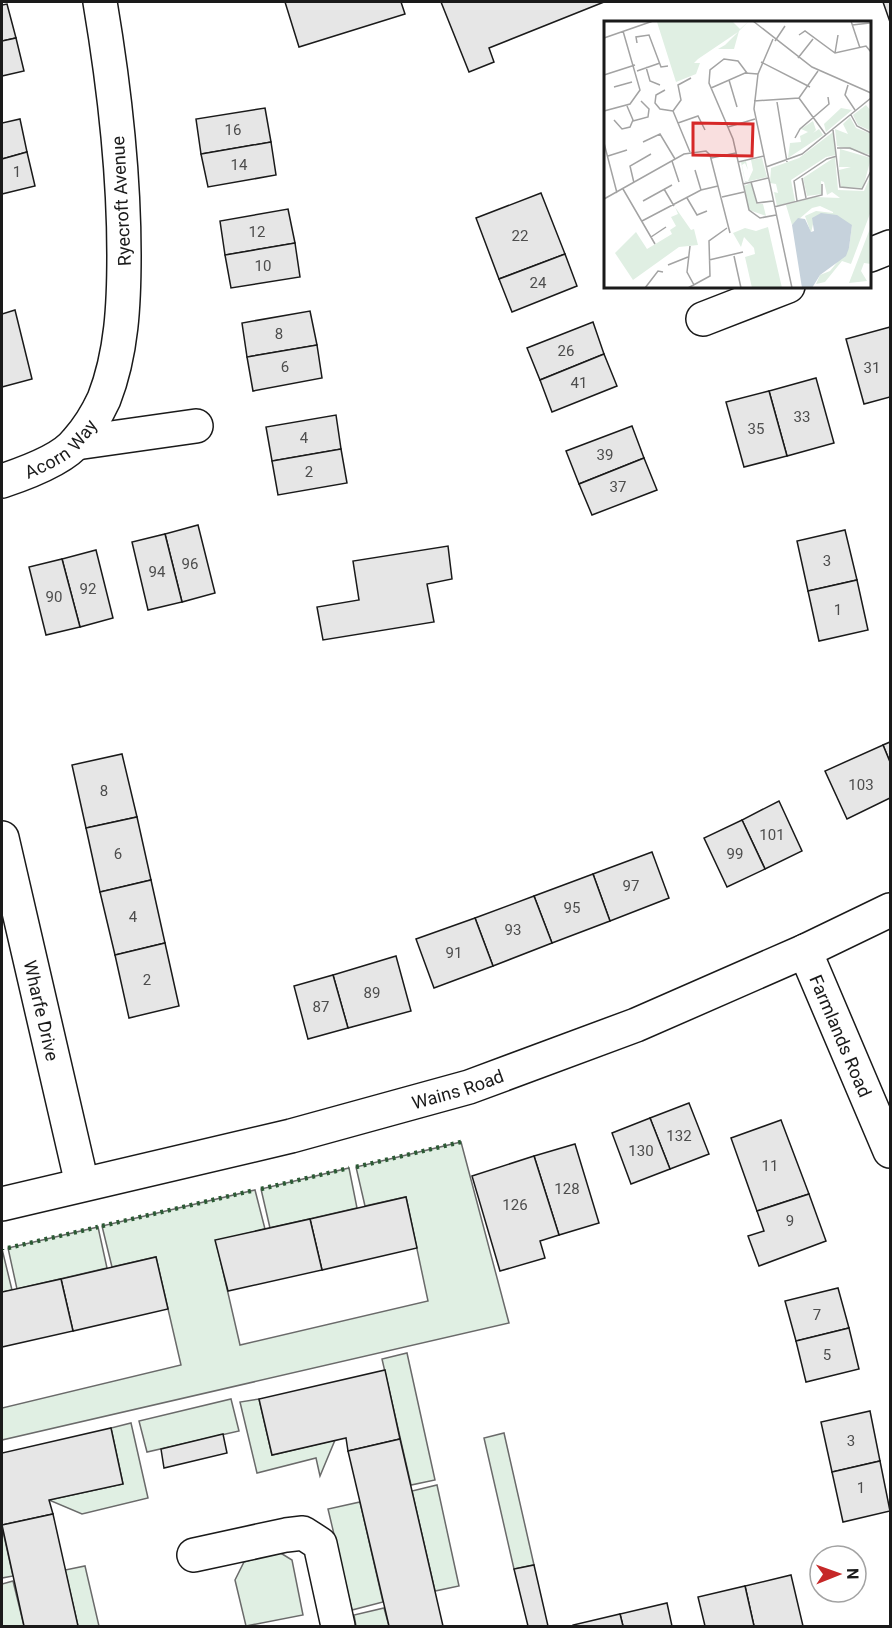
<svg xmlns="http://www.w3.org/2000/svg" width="892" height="1628" viewBox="0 0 892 1628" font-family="Roboto,sans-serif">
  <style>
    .green { fill: #e0efe3; stroke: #6a6a6a; stroke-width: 1.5 }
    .building { fill: #e6e6e6; stroke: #1a1a1a; stroke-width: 1.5 }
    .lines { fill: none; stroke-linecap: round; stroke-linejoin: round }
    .minor-casing { stroke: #1a1a1a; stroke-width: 36 }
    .minor { stroke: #fff; stroke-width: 33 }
    .hedge { stroke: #2b5a34; stroke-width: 4.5; stroke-dasharray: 3 4.5; stroke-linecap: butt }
    .labels { text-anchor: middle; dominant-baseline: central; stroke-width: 4.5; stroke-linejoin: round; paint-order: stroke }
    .number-label { font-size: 15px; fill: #4d4d4d }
    .street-label { font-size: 18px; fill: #1a1a1a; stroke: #fff }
    .inset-road { fill: none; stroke: #a3a3a3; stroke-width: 1.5 }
    .view { fill: #d62828; fill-opacity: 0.15; stroke: #d62828; stroke-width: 3 }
    .inset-edge { fill: none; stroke: #1a1a1a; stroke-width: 3 }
  </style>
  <rect width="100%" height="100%" fill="#fff"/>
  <g class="green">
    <path d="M461,1142L509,1323L2,1440V1408L181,1365L156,1257L112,1267L102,1226L255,1190L265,1229L216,1241L240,1345L428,1301L406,1197L365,1206L356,1167Z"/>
    <path d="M349,1168L357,1208L270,1228L261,1189Z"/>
    <path d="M98,1227L107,1268L17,1289L8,1248Z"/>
    <path d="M2,1249L12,1290L2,1292Z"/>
    <path d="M407,1353L435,1480L411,1485L382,1359Z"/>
    <path d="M231,1399L239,1431L147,1452L139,1421Z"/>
    <path d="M259,1399L272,1455L335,1440L320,1476L316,1458L257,1473L240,1402Z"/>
    <path d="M131,1423L148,1498L82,1514L49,1500L123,1484L111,1428Z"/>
    <path d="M504,1433L534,1565L514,1569L484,1438Z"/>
    <path d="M437,1485L459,1586L435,1591L412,1491Z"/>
    <path d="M360,1502L383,1602L352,1610L328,1509Z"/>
    <path d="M2,1527L13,1576L2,1578Z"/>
    <path d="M279,1552L292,1560L303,1615L246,1626L235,1580L244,1562Z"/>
    <path d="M85,1566L99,1626H78L65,1570Z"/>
    <path d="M13,1581L24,1626H2V1584Z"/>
    <path d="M384,1608L389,1626H356L354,1615Z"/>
  </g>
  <g class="building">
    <path d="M285,2H401L405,14L299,47Z"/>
    <path d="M441,2H604L489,48L494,62L469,72Z"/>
    <path d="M883,2H890V22Z"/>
    <path d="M7,4L16,38L2,41V5Z"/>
    <path d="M16,38L24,71L2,76V41Z"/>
    <path d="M265,108L271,142L201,154L196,119Z"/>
    <path d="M20,119L27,152L2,159V123Z"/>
    <path d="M271,142L276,175L208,187L201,154Z"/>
    <path d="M27,152L35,186L2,194V159Z"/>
    <path d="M541,193L565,254L499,279L476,218Z"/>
    <path d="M288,209L295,243L225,255L220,221Z"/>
    <path d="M295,243L300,277L231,288L225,255Z"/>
    <path d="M565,254L577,286L512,312L499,279Z"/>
    <path d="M15,310L32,379L2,387V314Z"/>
    <path d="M310,311L317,345L247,357L242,323Z"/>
    <path d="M593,322L604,354L540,380L527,348Z"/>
    <path d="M890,327V397L864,404L846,339Z"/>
    <path d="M317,345L322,378L253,391L247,357Z"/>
    <path d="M604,354L617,386L552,412L540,380Z"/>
    <path d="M816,378L834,443L787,456L769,391Z"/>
    <path d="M769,391L787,456L744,467L726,402Z"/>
    <path d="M336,415L341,449L272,461L266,427Z"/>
    <path d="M632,426L644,458L579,484L566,451Z"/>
    <path d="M341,449L347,483L278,495L272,461Z"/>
    <path d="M644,458L657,490L592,515L579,484Z"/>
    <path d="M198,525L215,593L182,602L165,534Z"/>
    <path d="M845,530L857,580L808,591L797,541Z"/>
    <path d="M165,534L182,602L148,610L132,542Z"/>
    <path d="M448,546L452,579L427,584L434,622L323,640L317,607L359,600L353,561Z"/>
    <path d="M96,550L113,618L80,627L62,559Z"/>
    <path d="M62,559L80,627L46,635L29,567Z"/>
    <path d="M857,580L868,630L819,641L808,591Z"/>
    <path d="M890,742V762L883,745Z"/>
    <path d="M883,745L890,762V798L847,819L825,771Z"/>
    <path d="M122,754L137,817L86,828L72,765Z"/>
    <path d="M779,801L802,851L765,869L742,820Z"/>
    <path d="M137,817L151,880L100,892L86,828Z"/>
    <path d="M742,820L765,869L727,887L704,838Z"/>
    <path d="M652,852L669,898L610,921L593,874Z"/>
    <path d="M593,874L610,921L552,943L534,896Z"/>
    <path d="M151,880L165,943L115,955L100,892Z"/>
    <path d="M534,896L552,943L493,966L475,918Z"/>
    <path d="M475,918L493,966L434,988L416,939Z"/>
    <path d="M165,943L179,1006L129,1018L115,955Z"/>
    <path d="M396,956L411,1011L348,1028L333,975Z"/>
    <path d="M333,975L348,1028L308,1039L294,986Z"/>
    <path d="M689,1103L709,1154L670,1169L650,1118Z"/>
    <path d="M650,1118L670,1169L631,1184L612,1133Z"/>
    <path d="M781,1120L809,1194L757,1211L731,1138Z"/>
    <path d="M575,1144L599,1223L559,1235L534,1156Z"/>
    <path d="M534,1156L559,1235L540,1241L545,1258L500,1271L472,1176Z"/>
    <path d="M809,1194L826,1241L759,1266L748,1236L764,1231L757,1211Z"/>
    <path d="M406,1197L417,1248L322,1270L310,1219Z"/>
    <path d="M310,1219L322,1270L228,1291L215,1240Z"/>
    <path d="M156,1257L168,1309L73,1331L61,1279Z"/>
    <path d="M61,1279L73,1331L2,1347V1292Z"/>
    <path d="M838,1288L849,1328L796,1341L785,1301Z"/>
    <path d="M849,1328L859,1369L806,1382L796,1341Z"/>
    <path d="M385,1370L400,1439L348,1451L346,1438L272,1455L259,1399Z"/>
    <path d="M870,1411L880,1461L832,1472L821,1422Z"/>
    <path d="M111,1428L123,1484L49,1500L53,1514L2,1525V1453Z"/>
    <path d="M223,1434L227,1453L164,1468L161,1449Z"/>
    <path d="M400,1439L412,1491L443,1626H389L360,1502L348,1451Z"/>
    <path d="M880,1461L890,1511L843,1522L832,1472Z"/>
    <path d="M53,1514L78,1626H24L2,1525Z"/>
    <path d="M534,1565L548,1626H528L514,1569Z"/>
    <path d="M791,1575L803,1626H754L745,1586Z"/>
    <path d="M745,1586L754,1626H705L698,1597Z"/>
    <path d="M667,1603L672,1626H623L620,1614Z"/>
    <path d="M620,1614L623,1626H573V1625Z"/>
  </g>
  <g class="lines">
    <defs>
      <g id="minor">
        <path d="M870,255L890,247"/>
        <path d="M703,319L788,286"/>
        <path d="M76,443L196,426"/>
        <path id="s1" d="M2,481C23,474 64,459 77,441C87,430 98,412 104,399C122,353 124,303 124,255C124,170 114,85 100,2"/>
        <path id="s2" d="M2,838L82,1184"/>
        <path id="s3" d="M805,951L890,1151"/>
        <path id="s4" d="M2,1204L291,1136L469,1087L636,1025L805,951L890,910"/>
        <path d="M194,1555L286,1535L303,1533L320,1544L338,1626"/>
      </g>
    </defs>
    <use href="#minor" class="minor-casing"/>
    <use href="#minor" class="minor"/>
    <g class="hedge">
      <path d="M356,1167L461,1142"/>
      <path d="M261,1189L349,1168"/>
      <path d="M102,1226L255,1190"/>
      <path d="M8,1248L98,1227"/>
      <path d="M2,1250V1249"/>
    </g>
  </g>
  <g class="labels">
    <g class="number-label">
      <text x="233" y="130">16</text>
      <text x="239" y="165">14</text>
      <text x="17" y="172">1</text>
      <text x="257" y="232">12</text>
      <text x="520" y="236">22</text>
      <text x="263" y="266">10</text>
      <text x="538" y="283">24</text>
      <text x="279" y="334">8</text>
      <text x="566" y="351">26</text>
      <text x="285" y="367">6</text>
      <text x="872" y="368">31</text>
      <text x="579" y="383">41</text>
      <text x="802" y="417">33</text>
      <text x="756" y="429">35</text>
      <text x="304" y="438">4</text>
      <text x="605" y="455">39</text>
      <text x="309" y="472">2</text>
      <text x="618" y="487">37</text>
      <text x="827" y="561">3</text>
      <text x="190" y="564">96</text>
      <text x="157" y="572">94</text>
      <text x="88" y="589">92</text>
      <text x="54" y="597">90</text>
      <text x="838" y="610">1</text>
      <text x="861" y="785">103</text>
      <text x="104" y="791">8</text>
      <text x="772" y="835">101</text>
      <text x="118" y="854">6</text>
      <text x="735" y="854">99</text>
      <text x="631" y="886">97</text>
      <text x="572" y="908">95</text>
      <text x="133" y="917">4</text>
      <text x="513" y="930">93</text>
      <text x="454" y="953">91</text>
      <text x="147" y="980">2</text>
      <text x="372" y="993">89</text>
      <text x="321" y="1007">87</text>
      <text x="679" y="1136">132</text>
      <text x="641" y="1151">130</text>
      <text x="770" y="1166">11</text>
      <text x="567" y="1189">128</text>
      <text x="515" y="1205">126</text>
      <text x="790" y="1221">9</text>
      <text x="817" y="1315">7</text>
      <text x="827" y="1355">5</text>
      <text x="851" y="1441">3</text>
      <text x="861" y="1488">1</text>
    </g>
    <g class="street-label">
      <text transform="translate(121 201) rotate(-93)">Ryecroft Avenue</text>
      <text stroke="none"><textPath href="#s1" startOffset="68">Acorn Way</textPath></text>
      <text stroke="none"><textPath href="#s2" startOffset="177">Wharfe Drive</textPath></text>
      <text stroke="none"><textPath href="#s3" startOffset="92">Farmlands Road</textPath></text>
      <text stroke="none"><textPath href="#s4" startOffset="470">Wains Road</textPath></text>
    </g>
  </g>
  <g transform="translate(604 21)">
    <rect width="267" height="267" fill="#fff"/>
    <path d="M128,0L136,8L145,0L135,10L130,28H114L121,24L134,11L94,38L90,42H96L92,53L72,61L53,1ZM262,84L267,90V110L254,104L249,94ZM237,87L248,89L222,111L220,103ZM246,96L252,107L267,113V134L233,125L231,108L244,113L239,103ZM209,100L212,109L209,112L215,108L219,114L184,137L186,122L197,121L196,115L204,111L197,108ZM229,111L232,134L222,136L187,159L191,180L173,185L170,171L174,172L172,163L166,162L167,147L195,137ZM236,128L267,137L259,167L237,166L235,149L247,146H235ZM231,136L234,169L260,170L267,154V190L247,243L238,240L221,261L212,263L216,254L226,250L245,227L248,204L209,203L207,212L201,195L212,190L229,192V191L216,185L208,187L188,204L182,184L211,176L236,177L228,171L223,174L220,161L217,160L218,173L203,175L199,157ZM158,137L163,156L141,161L137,141L142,140L144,149L141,142L138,144L141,160H144L149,149L147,139ZM147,162L153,183H159L162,195L145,189L140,165ZM71,186L87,209L90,208L94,224L75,226L29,259L11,232L32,211L43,228L68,213L66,209L72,205L67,196L74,193ZM267,205V243L260,242L257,250L263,260L245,262ZM164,206L178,267H148L141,236L151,233L150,227L140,216L137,226L129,212L141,207L152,210Z" fill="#e0efe3"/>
    <path d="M217,192L233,194L248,204L245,227L242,235L216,254L208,267H198L188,204L194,197L201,198L207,211L210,210L208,197Z" fill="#c6d2dc"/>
    <path class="inset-road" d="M149,0L208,46L267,72M247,0L256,27M248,4L266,2M195,14L201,10L231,32L262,25L267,31M0,17L49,0M169,18L154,53L150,88L188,267M171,20L181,5M33,22L32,16L45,14L57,46L64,45M231,32L234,14M194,37L209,18M157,41L206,66M42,46L46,60L56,64M33,50L56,42M143,52L134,40L120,38L106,49L105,62L129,118L145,189L156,197L172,194M0,54L31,44M125,59L133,86M244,64L241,74L251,89M10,66L28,61M107,67L141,52L154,53M61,69L52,74L51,82L56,88L69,90M195,77L222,114M150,80L195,77L214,50M173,81L183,141M0,90L26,83L36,69L19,10M69,90L86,131M69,90L77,79L74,64L87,57M247,94L253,105L267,112M10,99L18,108L26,106L29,99L23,85M29,100L44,96L45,88L37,80M74,102L94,95L101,109M124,106L151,98M229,109L236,166L258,168L267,150M191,117L196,108L225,83L224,76M39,121L56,113L71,138M0,122L13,172M233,127H246L267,136M4,135L23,129M107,137L132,132M68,140L75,161M134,141L160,135M162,146L198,133L267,77M91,149L97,169M198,157L202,177M147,161L153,182L169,180M30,162L26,145L47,133M139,163L164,157M19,168L51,223M60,168L70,185M118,176L140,171M83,177L93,194L103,190M0,178L80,133L102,130L106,134L126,212M39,180L68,164M193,180L190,160L223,138L233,135M170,186L218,174V163M38,200L97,169L114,165M47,216L62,206M86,225L83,251L90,264M130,235L137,267M105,239L139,231M64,244L84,236M41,267L54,250L59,251M84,267L106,255L105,220L123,207"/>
    <path class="view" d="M89,102L149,103L148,135L89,134Z"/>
    <rect width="267" height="267" class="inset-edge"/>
  </g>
  <rect width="892" height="1628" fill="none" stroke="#1a1a1a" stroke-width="6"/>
  <g transform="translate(838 1574) rotate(89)"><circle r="28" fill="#ffffff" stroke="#a3a3a3" stroke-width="1.5"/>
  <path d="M0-4.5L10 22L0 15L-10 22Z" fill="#c62828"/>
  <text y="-9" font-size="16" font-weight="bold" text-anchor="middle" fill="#1a1a1a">N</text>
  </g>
</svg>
